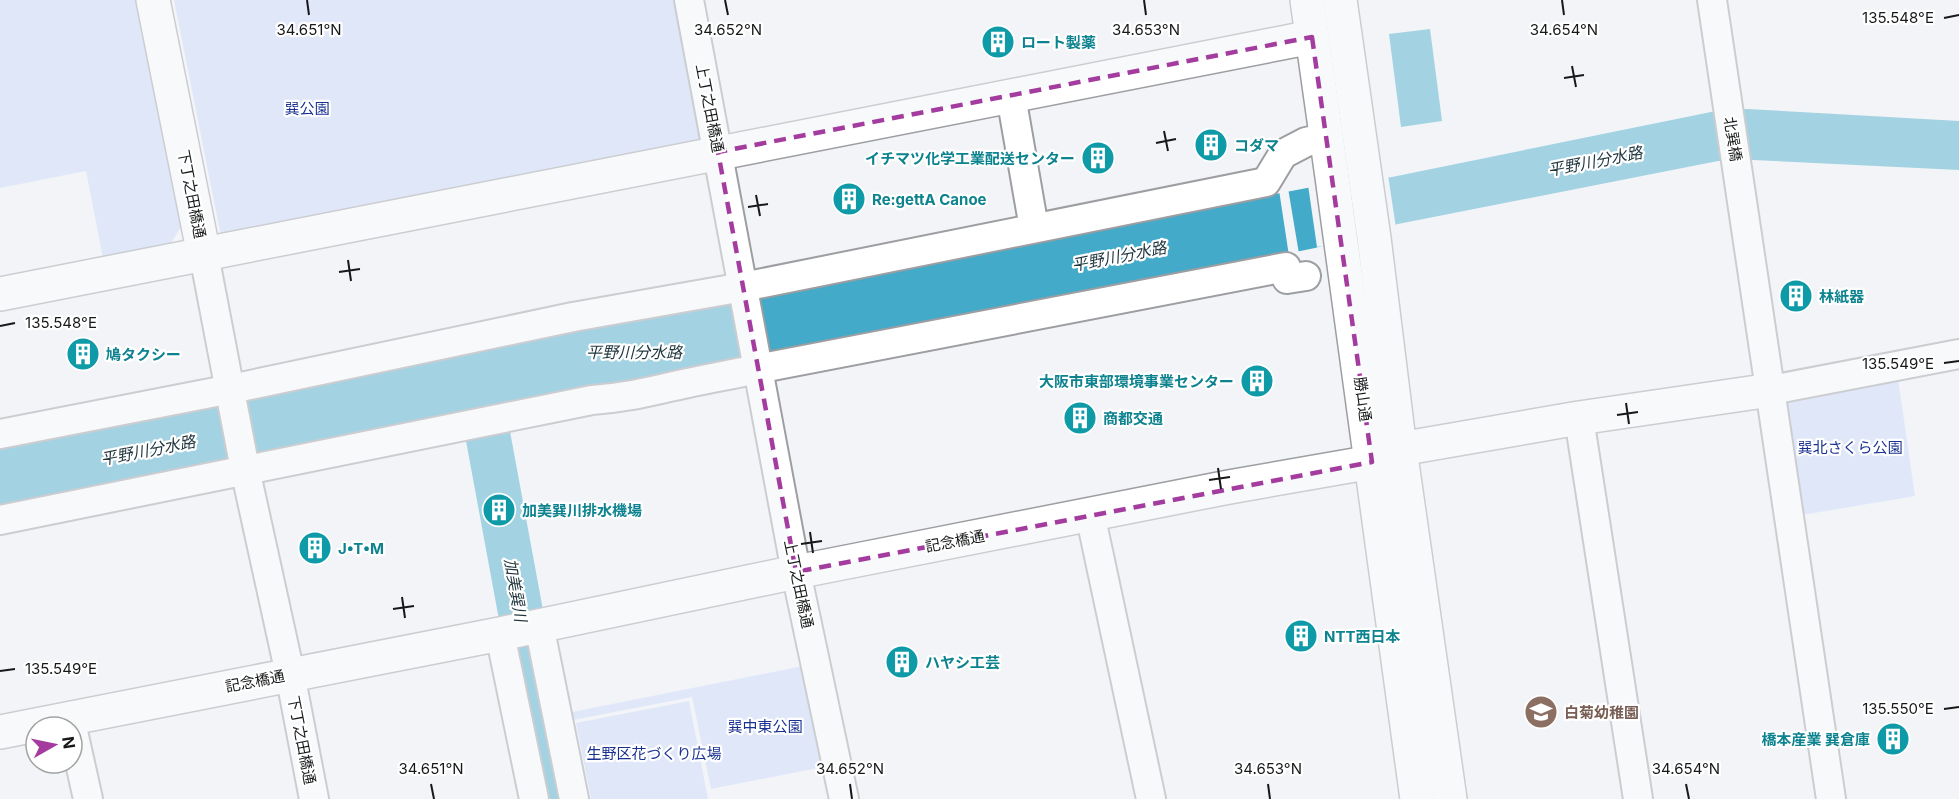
<svg xmlns="http://www.w3.org/2000/svg" width="1959" height="799" viewBox="0 0 1959 799" font-family="Inter,'Noto Sans JP',sans-serif">
  <style>
    .green { fill: #c9d8fb }
    .water { fill: #44aac9 }
    .pier { fill: #f2f4f7 }
    .lines { fill: none; stroke-linecap: round; stroke-linejoin: round }
    .river { stroke: #44aac9; stroke-width: 45 }
    .street-casing { stroke: #9d9ea1; stroke-width: 32 }
    .secondary-casing { stroke: #9d9ea1; stroke-width: 36 }
    .primary-casing { stroke: #9d9ea1; stroke-width: 36 }
    .street { stroke: #fff; stroke-width: 28 }
    .secondary { stroke: #fff; stroke-width: 33 }
    .primary { stroke: #fff; stroke-width: 33 }
    .marked { fill: none; stroke: #a33c9e; stroke-width: 4.5; stroke-dasharray: 12 8; stroke-linejoin: round }
    .ticks { fill: none; stroke: #171819; stroke-width: 2 }
    .labels { text-anchor: middle; dominant-baseline: central; stroke-width: 4.5; stroke-linejoin: round; paint-order: stroke }
    .culture-label { font-size: 15px; font-weight: bold; fill: #0d838f; stroke: #fff; text-anchor: start }
    .park-label { font-size: 15px; fill: #193291; stroke: #fff }
    .street-label { font-size: 15px; fill: #171819; stroke: #fff }
    .education-label { font-size: 15px; font-weight: bold; fill: #785e54; stroke: #fff; text-anchor: start }
    .water-label { font-size: 16px; font-style: italic; fill: #1f353d; stroke: #fff }
    .ticks-label { font-size: 15px; text-anchor: middle; fill: #171819; stroke: #fff; stroke-width: 4.5; stroke-linejoin: round; paint-order: stroke }
  </style>
  <rect width="100%" height="100%" fill="#f2f4f7"/>
  <g class="green">
    <path d="M0,0H135L181,227L169,246L103,258L86,171L0,188Z"/>
    <path d="M174,0H677L705,141L221,236Z"/>
    <path d="M1897,372L1915,496L1802,515L1785,398Z"/>
    <path d="M808,665L828,766L711,789L692,697L573,720L572,712Z"/>
    <path d="M689,701L708,799H591L576,723Z"/>
  </g>
  <g class="water">
    <path d="M1430,29L1442,121L1401,127L1389,34Z"/>
    <path d="M1747,109L1959,121V170L1753,160L1718,161L1398,224L1315,248L774,358L0,512V443L582,330L603,318L760,293L1307,188L1392,177L1711,112Z"/>
  </g>
  <g class="pier">
    <path d="M1388,175L1396,228L1348,242L1317,247L1308,185Z"/>
    <path d="M1288,188L1299,254L1289,256L1279,190Z"/>
  </g>
  <g class="lines">
    <path class="river" d="M478,382L555,799"/>
    <defs>
      <g id="street">
        <path d="M689,0L796,572L844,799"/>
        <path d="M1712,0L1831,799"/>
        <path d="M1011,96L1034,228"/>
        <path d="M204,255L245,469L290,674L314,799"/>
        <path d="M1771,390L1959,354"/>
        <path d="M1579,418L1638,799"/>
        <path d="M0,434L231,389L573,317L743,287L1266,182L1283,154L1306,142L1328,137"/>
        <path d="M1090,514L1151,799"/>
        <path d="M0,520L592,400C627,398 654,390 688,383C711,378 734,374 757,369L1286,267L1287,279L1306,276"/>
        <path d="M539,625L574,799"/>
        <path d="M500,634L534,799"/>
        <path d="M70,718L88,799"/>
      </g>
      <g id="secondary">
        <path d="M153,0L204,255"/>
        <path d="M0,294L1312,37"/>
        <path d="M0,732L500,634L796,572L1229,487L1372,462L1400,449L1579,418L1771,390"/>
      </g>
      <g id="primary">
        <path d="M1307,0C1345,266 1381,532 1417,799"/>
        <path d="M1340,0L1374,238L1400,449L1450,799"/>
      </g>
    </defs>
    <use href="#street" class="street-casing"/>
    <use href="#secondary" class="secondary-casing"/>
    <use href="#primary" class="primary-casing"/>
    <use href="#street" class="street"/>
    <use href="#secondary" class="secondary"/>
    <use href="#primary" class="primary"/>
  </g>
  <path d="M0 0H1959V799H0ZM1312,37L1372,462L796,572L718,152Z" fill="#f2f4f7" fill-opacity=".55" fill-rule="evenodd"/>
  <path class="marked" d="M1312,37L1372,462L796,572L718,152Z"/>
  <path class="ticks" d="M307,0L309,15M725,0L728,15M1144,0L1146,15M1562,0L1564,15M1944,18L1959,15M1572,66L1576,87M1564,78L1584,75M1164,131L1168,151M1156,143L1176,139M756,195L760,216M748,207L768,204M348,260L351,281M339,272L360,269M0,326L15,323M1944,363L1959,361M1626,403L1629,424M1617,415L1638,412M1218,468L1221,489M1209,480L1230,477M810,532L813,553M801,544L822,541M402,597L405,618M393,609L414,606M0,671L15,669M1944,709L1959,707M431,784L434,799M850,784L852,799M1268,784L1270,799M1686,784L1689,799"/>
  <defs>
    <symbol id="building-disc" viewBox="-11 -11 22 22"><circle r="9.5" fill="#0f9aa8" stroke="#fff"/><path d="M-4-6H4V6H1V3H-1V6H-4ZM-2.5-4.3h1.7v1.8h-1.7ZM.8-4.3h1.7v1.8H.8ZM-2.5-1h1.7V.8h-1.7ZM.8-1h1.7V.8H.8Z" fill="#fff"/></symbol>
    <symbol id="school-disc" viewBox="-11 -11 22 22"><circle r="9.5" fill="#8d6e63" stroke="#fff"/><path d="M0-5L7-2L0 1L-7-2ZM-4 1L0 2.5L4 1V4Q0 6-4 4Z" fill="#fff"/></symbol>
  </defs>
  <g fill-rule="evenodd">
    <use href="#building-disc" x="979" y="23" width="38" height="38"/>
    <use href="#building-disc" x="1192" y="126" width="38" height="38"/>
    <use href="#building-disc" x="1079" y="139" width="38" height="38"/>
    <use href="#building-disc" x="830" y="180" width="38" height="38"/>
    <use href="#building-disc" x="1777" y="277" width="38" height="38"/>
    <use href="#building-disc" x="64" y="335" width="38" height="38"/>
    <use href="#building-disc" x="1238" y="362" width="38" height="38"/>
    <use href="#building-disc" x="1061" y="399" width="38" height="38"/>
    <use href="#building-disc" x="480" y="491" width="38" height="38"/>
    <use href="#building-disc" x="296" y="529" width="38" height="38"/>
    <use href="#building-disc" x="1282" y="617" width="38" height="38"/>
    <use href="#building-disc" x="883" y="643" width="38" height="38"/>
    <use href="#school-disc" x="1522" y="693" width="38" height="38"/>
    <use href="#building-disc" x="1874" y="720" width="38" height="38"/>
  </g>
  <g class="labels">
    <g class="culture-label">
      <text x="1021" y="42">ロート製薬</text>
      <text x="1234" y="145">コダマ</text>
      <text x="1075" y="158" text-anchor="end">イチマツ化学工業配送センター</text>
      <text x="872" y="199">Re:gettA Canoe</text>
      <text x="1819" y="296">林紙器</text>
      <text x="106" y="354">鳩タクシー</text>
      <text x="1234" y="381" text-anchor="end">大阪市東部環境事業センター</text>
      <text x="1103" y="418">商都交通</text>
      <text x="522" y="510">加美巽川排水機場</text>
      <text x="338" y="548">J•T•M</text>
      <text x="1324" y="636">NTT西日本</text>
      <text x="925" y="662">ハヤシ工芸</text>
      <text x="1870" y="739" text-anchor="end">橋本産業 巽倉庫</text>
    </g>
    <g class="park-label">
      <text x="307" y="108">巽公園</text>
      <text x="1850" y="447">巽北さくら公園</text>
      <text x="765" y="726">巽中東公園</text>
      <text x="654" y="753">生野区花づくり広場</text>
    </g>
    <g class="street-label">
      <text transform="translate(710 108) rotate(79)">上丁之田橋通</text>
      <text transform="translate(1733 139) rotate(81)">北巽橋</text>
      <text transform="translate(192 194) rotate(79)">下丁之田橋通</text>
      <text transform="translate(1363 399) rotate(82)">勝山通</text>
      <text transform="translate(955 541) rotate(-11)">記念橋通</text>
      <text transform="translate(799 584) rotate(78)">上丁之田橋通</text>
      <text transform="translate(255 681) rotate(-11)">記念橋通</text>
      <text transform="translate(302 740) rotate(79)">下丁之田橋通</text>
    </g>
    <g class="education-label">
      <text x="1564" y="712">白菊幼稚園</text>
    </g>
    <g class="water-label">
      <text transform="translate(1595 161) rotate(-11)">平野川分水路</text>
      <text transform="translate(1119 256) rotate(-11)">平野川分水路</text>
      <text x="634" y="352">平野川分水路</text>
      <text transform="translate(148 450) rotate(-11)">平野川分水路</text>
      <text transform="translate(516 590) rotate(80)">加美巽川</text>
    </g>
  </g>
  <g class="ticks-label">
    <text x="1898" y="23">135.548°E</text>
    <text x="309" y="35">34.651°N</text>
    <text x="728" y="35">34.652°N</text>
    <text x="1146" y="35">34.653°N</text>
    <text x="1564" y="35">34.654°N</text>
    <text x="61" y="328">135.548°E</text>
    <text x="1898" y="369">135.549°E</text>
    <text x="61" y="674">135.549°E</text>
    <text x="1898" y="714">135.550°E</text>
    <text x="431" y="774">34.651°N</text>
    <text x="850" y="774">34.652°N</text>
    <text x="1268" y="774">34.653°N</text>
    <text x="1686" y="774">34.654°N</text>
  </g>
  <g transform="translate(54 745) rotate(81)"><circle r="28" fill="#ffffff" stroke="#a2a3a3" stroke-width="1.5"/>
  <path d="M0-4.5L10 22L0 15L-10 22Z" fill="#a33c9e"/>
  <text y="-9" font-size="16" font-weight="bold" text-anchor="middle" fill="#171819">N</text>
  </g>
</svg>
